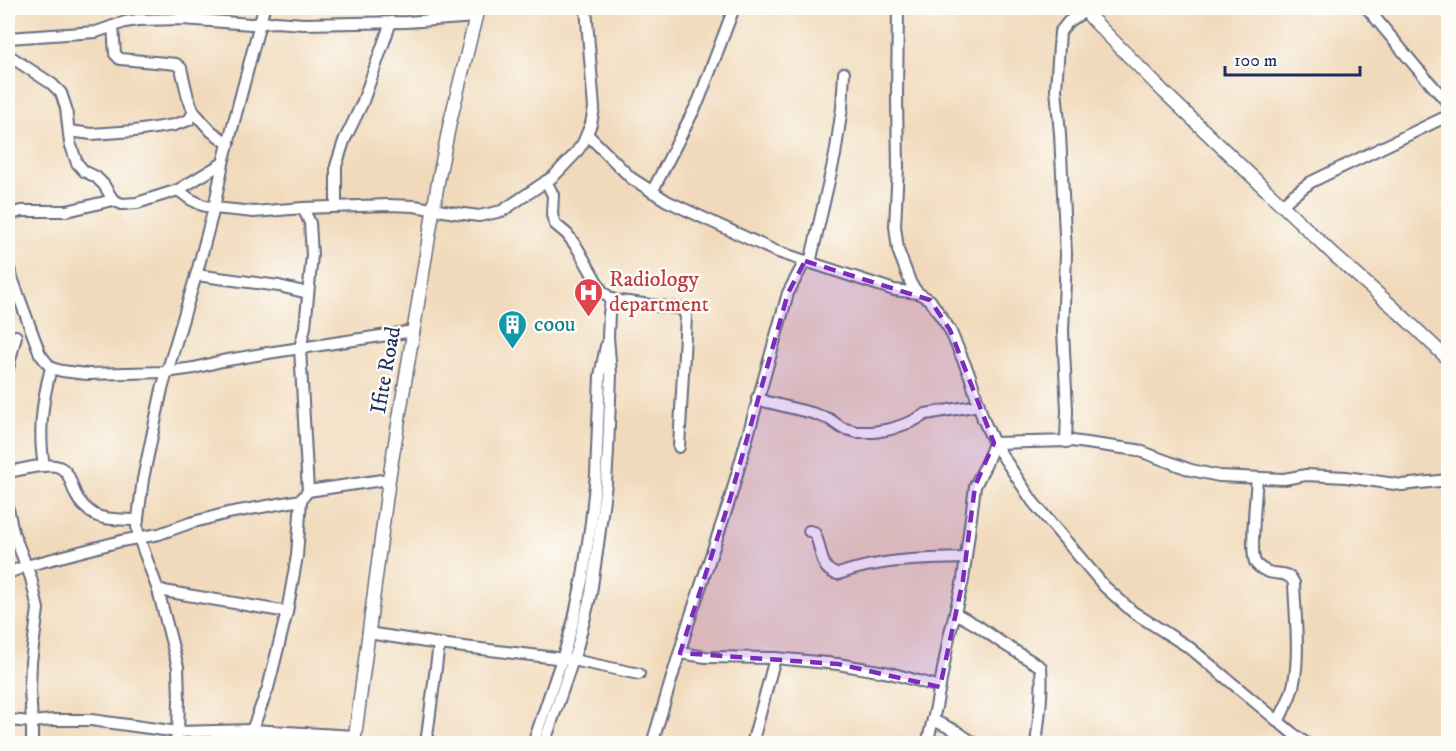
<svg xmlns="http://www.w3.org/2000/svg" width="1456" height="751" viewBox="0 0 1456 751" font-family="'IM FELL DW Pica',serif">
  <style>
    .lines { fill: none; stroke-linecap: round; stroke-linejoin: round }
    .minor-casing { stroke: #666b7f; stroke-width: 14 }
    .tertiary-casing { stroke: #666b7f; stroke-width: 15 }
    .minor { stroke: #fff; stroke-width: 10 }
    .tertiary { stroke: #fff; stroke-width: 12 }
    .marked { fill: #7b2cbf; fill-opacity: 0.2; stroke: #7b2cbf; stroke-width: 4.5; stroke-dasharray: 12 8; stroke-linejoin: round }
    .labels { text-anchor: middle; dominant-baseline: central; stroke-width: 5; stroke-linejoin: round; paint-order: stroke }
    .health-label { font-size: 22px; fill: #be3a42; stroke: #fdfcf7; text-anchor: start }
    .culture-label { font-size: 22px; fill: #0d838f; stroke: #fdfcf7; text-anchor: start }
    .street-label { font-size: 22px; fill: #1b2f5e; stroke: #fdfcf7 }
  </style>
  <rect width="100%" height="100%" fill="#fdfcf7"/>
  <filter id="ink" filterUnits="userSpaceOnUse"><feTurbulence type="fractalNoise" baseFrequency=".0167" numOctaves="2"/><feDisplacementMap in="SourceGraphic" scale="12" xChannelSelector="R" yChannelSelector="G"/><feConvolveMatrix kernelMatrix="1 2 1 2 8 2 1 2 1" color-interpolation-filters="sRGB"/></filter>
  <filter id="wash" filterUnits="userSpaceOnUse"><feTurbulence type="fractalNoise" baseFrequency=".008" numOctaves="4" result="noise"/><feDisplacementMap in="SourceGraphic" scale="24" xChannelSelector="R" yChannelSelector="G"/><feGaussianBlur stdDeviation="1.35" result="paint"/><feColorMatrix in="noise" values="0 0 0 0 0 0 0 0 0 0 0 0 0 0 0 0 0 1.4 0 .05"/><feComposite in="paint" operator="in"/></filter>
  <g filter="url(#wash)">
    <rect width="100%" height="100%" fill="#f1dabb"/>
  </g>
  <g filter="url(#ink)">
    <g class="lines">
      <defs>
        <g id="minor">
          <path d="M898,8L897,97L898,167L895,226L898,250L911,284L918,293L930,300L950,330L970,376L983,419L994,443L1033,502L1105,587L1133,612L1190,648L1291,732L1307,744"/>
          <path d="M1367,8L1416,67L1448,103"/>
          <path d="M113,26L115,54L120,59L166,63L176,64L181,68L188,98L194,112L211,131L229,144"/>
          <path d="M8,38L96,32L125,22L138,20L183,19L251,24L275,22L304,24L406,22L476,17"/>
          <path d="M8,55L52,84L61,93L66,108L70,143L77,163L84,171L96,177L104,185L113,200L122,204L137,203L178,190L223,163"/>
          <path d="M69,131L92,134L135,131L174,125L189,120L194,112"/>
          <path d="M587,134L631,178L667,201L775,251L894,290L918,293"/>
          <path d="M546,181L553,195L552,215L555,224L567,234L578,249L602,291L611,299L620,301L683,309L686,317L679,447"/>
          <path d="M178,190L190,199L202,205L214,208L254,212L303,208L388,205L414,206L456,213L479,216L502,211L554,176L575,154L583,143L591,124L594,108L586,8"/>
          <path d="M652,192L699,100L734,8"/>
          <path d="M1282,205L1292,196L1311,182L1441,119L1448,117"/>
          <path d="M336,207V166L344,141L362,104L391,22"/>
          <path d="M303,208L310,223L312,255L305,327L300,348L308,491"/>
          <path d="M8,215L21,211H67L113,200"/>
          <path d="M810,263L835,155L842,108L844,73"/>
          <path d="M8,267L40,354L51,368L62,371L87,374L166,372L194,368L222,361L274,352L414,331"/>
          <path d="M196,275L279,286L308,293"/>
          <path d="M8,368L16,336"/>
          <path d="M757,398L767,402L812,413L829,419L842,428L857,432H874L891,429L911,422L926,414L979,405"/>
          <path d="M1066,442L1067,410L1063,331L1066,254L1060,134L1056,89L1060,32L1068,22L1085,11"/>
          <path d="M44,466C38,433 42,401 51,368"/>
          <path d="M8,472C20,470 48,462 59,467C70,471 71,486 76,495C79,502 88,511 95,515C107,521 125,519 138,520"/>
          <path d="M1257,478C1256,493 1250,551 1255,562C1257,566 1262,569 1266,571C1277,576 1288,570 1294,583C1295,612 1300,654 1294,682C1292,696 1284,709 1278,722"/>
          <path d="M8,509L13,532L31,578L38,609L31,662L30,689L32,722V744"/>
          <path d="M809,531L814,532C823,547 818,571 838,574C881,559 921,559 965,558"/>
          <path d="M8,573L26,566L121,541L159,534L190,523L228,513L301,500L308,491L389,479"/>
          <path d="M158,590L287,612"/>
          <path d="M955,613L978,626L1002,643L1041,667C1043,692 1039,719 1036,744"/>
          <path d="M368,633L439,644L573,660L639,674"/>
          <path d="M680,653L706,657L775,658L838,664L890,673L940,687"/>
          <path d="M8,720L32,722L53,720H91L178,732L252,730L355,736"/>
          <path d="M933,720L956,731L975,744"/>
          <path d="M252,730L268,688L287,612L297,556L301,500"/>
          <path d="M175,744L178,732L179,699L178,667L158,590L139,538L137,526L143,479L162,389L197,272L214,208L223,163L264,8"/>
          <path d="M426,744L439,644"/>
          <path d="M533,744L566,647L574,619L583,576L591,522L596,475L600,376L606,346"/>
          <path d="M544,744L577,648L584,621L591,593L598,545L606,483L608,450L611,374L608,337L609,314L611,299"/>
          <path d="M652,744L688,624L730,499L788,293L805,261"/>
          <path d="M752,744L775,658"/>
          <path d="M927,744L936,707L949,637L963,580L975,486L986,464L994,443L1072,441L1137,450L1191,470L1219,476L1284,479L1306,475L1346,477L1402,485L1448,480"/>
        </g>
        <g id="tertiary">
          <path d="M1083,8L1092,19L1163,91L1334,255L1393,307L1448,359"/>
          <path d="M354,744L389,479L438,182L450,122L478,8"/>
        </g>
      </defs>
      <use href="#minor" class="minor-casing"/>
      <use href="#tertiary" class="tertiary-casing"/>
      <use href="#minor" class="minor"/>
      <use href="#tertiary" class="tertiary"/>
    </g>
  </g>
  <path class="marked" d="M805,261L930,300L950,330L994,443L975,486L963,580L940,687L838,664L680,653L730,499L788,293Z"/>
  <defs>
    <symbol id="hospital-pin" viewBox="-11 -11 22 30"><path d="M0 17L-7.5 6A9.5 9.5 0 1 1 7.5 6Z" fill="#e0444e" stroke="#fdfcf7"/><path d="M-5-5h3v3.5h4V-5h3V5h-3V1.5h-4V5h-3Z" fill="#fff"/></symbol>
    <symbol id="building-pin" viewBox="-11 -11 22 30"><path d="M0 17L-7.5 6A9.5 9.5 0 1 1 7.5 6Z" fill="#0f9aa8" stroke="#fdfcf7"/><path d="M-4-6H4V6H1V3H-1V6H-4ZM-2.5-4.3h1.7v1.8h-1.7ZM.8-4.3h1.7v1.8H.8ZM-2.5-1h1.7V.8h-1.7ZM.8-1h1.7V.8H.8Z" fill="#fff"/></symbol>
  </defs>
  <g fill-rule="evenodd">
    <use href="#hospital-pin" x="572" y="276" width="33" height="45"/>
    <use href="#building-pin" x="496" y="308" width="33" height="45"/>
  </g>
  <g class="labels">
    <g class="health-label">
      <text x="609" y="279">Radiology<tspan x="609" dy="25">department</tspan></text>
    </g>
    <g class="culture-label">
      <text x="534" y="324">coou</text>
    </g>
    <g class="street-label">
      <text transform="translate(386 370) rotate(-80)">Ifite Road</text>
    </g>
  </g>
  <rect width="1456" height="751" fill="none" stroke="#fdfcf7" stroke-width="30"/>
  <path d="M1225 66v9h135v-9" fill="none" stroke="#1b2f5e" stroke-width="3"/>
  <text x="1234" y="66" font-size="18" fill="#1b2f5e" stroke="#fdfcf7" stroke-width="4.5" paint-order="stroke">100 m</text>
</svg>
